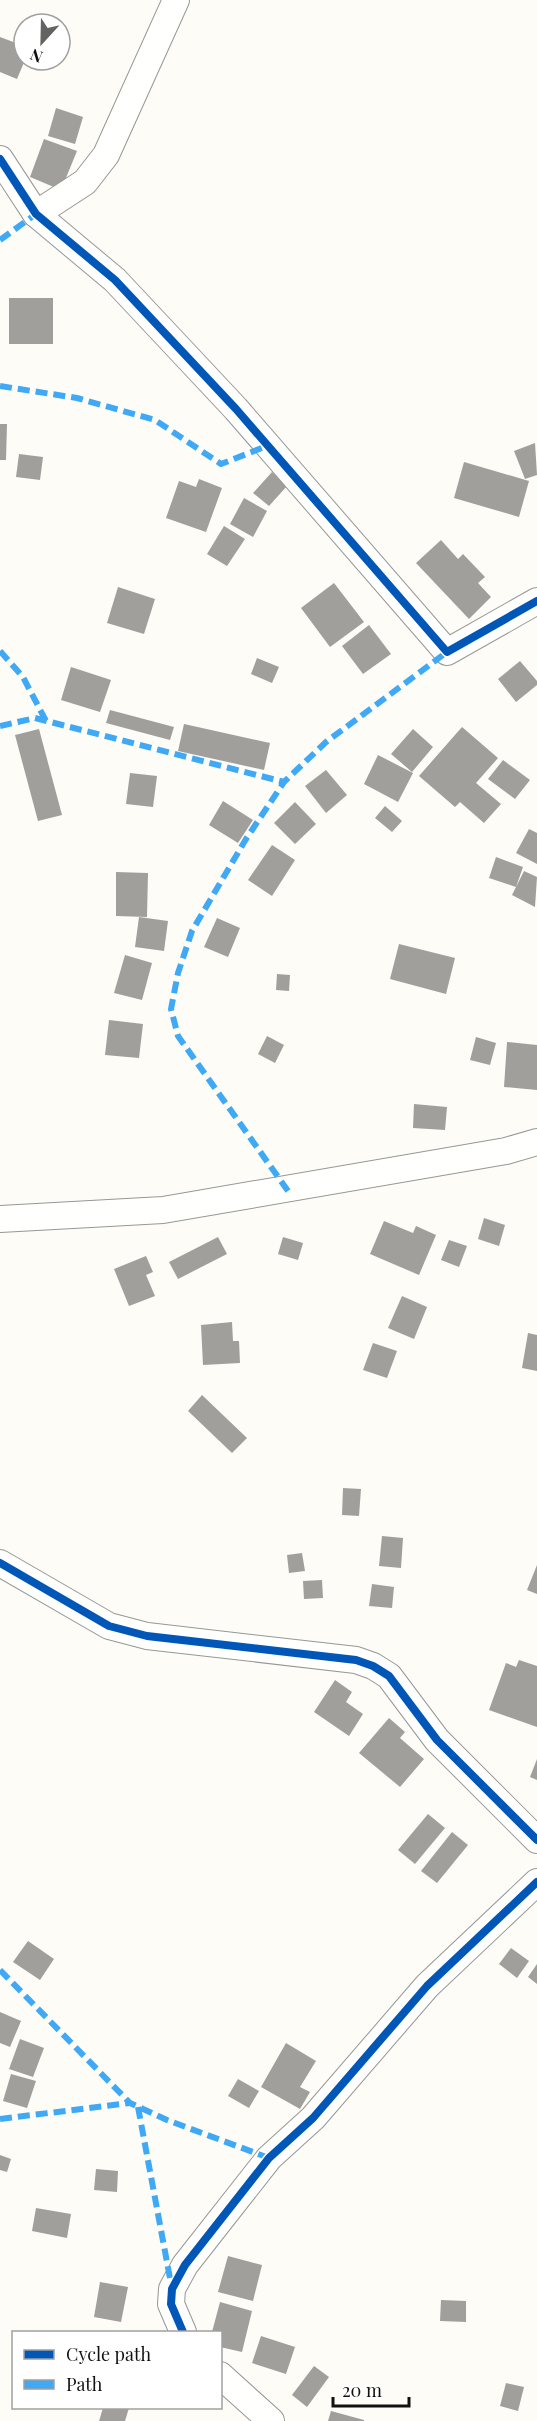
<svg xmlns="http://www.w3.org/2000/svg" width="537" height="2421" viewBox="0 0 537 2421" font-family="'Playfair Display',serif">
  <style>
    .building { fill: #a19f9c }
    .lines { fill: none; stroke-linecap: round; stroke-linejoin: round }
    .street-casing { stroke: #979795; stroke-width: 28 }
    .street { stroke: #fffffe; stroke-width: 26 }
    .quiet { stroke: #3fa9f5; stroke-width: 6; stroke-dasharray: 12 6; stroke-linecap: butt }
    .cycleway-casing { stroke: #fff; stroke-width: 11 }
    .cycleway { stroke: #0057b8; stroke-width: 8 }
  </style>
  <rect width="100%" height="100%" fill="#fdfcf7"/>
  <g class="building">
    <path d="M0,37L24,46L25,60L17,79L0,72Z"/>
    <path d="M56,108L83,117L75,144L48,136Z"/>
    <path d="M44,139L77,151L61,190L30,177Z"/>
    <rect x="9" y="298" width="44" height="46"/>
    <path d="M0,424H7L6,460H0Z"/>
    <path d="M535,443L537,475L525,479L514,451Z"/>
    <path d="M19,454L43,457L40,480L16,477Z"/>
    <path d="M464,462L529,481L519,517L454,498Z"/>
    <path d="M272,472L287,486L269,506L253,493Z"/>
    <path d="M199,479L222,488L206,532L166,518L179,481L196,487Z"/>
    <path d="M244,498L267,511L253,537L230,524Z"/>
    <path d="M224,526L245,539L227,566L207,554Z"/>
    <path d="M441,540L458,559L463,554L485,577L478,583L491,597L469,619L416,563Z"/>
    <path d="M334,583L364,622L330,647L301,608Z"/>
    <path d="M118,587L155,599L144,634L107,623Z"/>
    <path d="M369,625L391,654L363,674L342,646Z"/>
    <path d="M257,658L279,667L272,683L251,674Z"/>
    <path d="M520,661L537,681V685L516,702L498,679Z"/>
    <path d="M71,667L111,680L100,712L61,700Z"/>
    <path d="M110,710L174,727L170,740L106,723Z"/>
    <path d="M184,724L270,743L264,770L178,751Z"/>
    <path d="M462,727L498,758L476,783L501,804L484,823L460,802L455,807L419,776Z"/>
    <path d="M39,729L62,815L38,821L15,735Z"/>
    <path d="M413,729L433,747L412,772L391,754Z"/>
    <path d="M378,755L413,773L398,802L364,784Z"/>
    <path d="M503,760L530,780L515,799L488,779Z"/>
    <path d="M326,770L347,795L326,813L305,786Z"/>
    <path d="M130,773L157,776L153,807L126,804Z"/>
    <path d="M223,801L253,820L238,843L209,825Z"/>
    <path d="M295,802L316,824L295,844L274,823Z"/>
    <path d="M385,806L402,821L392,832L375,818Z"/>
    <path d="M529,829L537,833V864L516,853Z"/>
    <path d="M272,845L295,860L272,896L248,880Z"/>
    <path d="M496,857L523,867L516,887L524,871L537,877L535,907L512,895L516,887L489,878Z"/>
    <path d="M116,872L148,873L147,917L116,916Z"/>
    <path d="M139,917L168,921L164,951L135,947Z"/>
    <path d="M217,918L240,928L228,957L204,947Z"/>
    <path d="M399,944L455,958L446,994L390,979Z"/>
    <path d="M125,955L152,963L142,1000L114,993Z"/>
    <path d="M277,974L290,975L289,991L276,990Z"/>
    <path d="M109,1020L143,1024L139,1058L105,1055Z"/>
    <path d="M267,1036L284,1045L275,1063L258,1054Z"/>
    <path d="M476,1037L496,1043L490,1065L470,1060Z"/>
    <path d="M507,1042L537,1045V1090L504,1087Z"/>
    <path d="M414,1104L447,1107L445,1130L413,1128Z"/>
    <path d="M484,1218L505,1225L499,1246L478,1239Z"/>
    <path d="M384,1221L413,1233L416,1226L436,1235L419,1275L370,1254Z"/>
    <path d="M218,1237L227,1254L178,1279L169,1262Z"/>
    <path d="M283,1237L303,1243L298,1260L278,1254Z"/>
    <path d="M449,1240L467,1246L459,1267L441,1260Z"/>
    <path d="M146,1256L153,1272L146,1275L155,1296L129,1306L114,1269Z"/>
    <path d="M402,1296L427,1307L414,1339L388,1328Z"/>
    <path d="M232,1322L233,1341H239L240,1363L203,1365L201,1325Z"/>
    <path d="M528,1333L537,1335V1371L522,1368Z"/>
    <path d="M373,1343L397,1351L387,1378L363,1370Z"/>
    <path d="M202,1395L247,1438L232,1453L188,1411Z"/>
    <path d="M343,1488L361,1489L359,1516L342,1515Z"/>
    <path d="M382,1536L403,1538L401,1568L379,1566Z"/>
    <path d="M302,1553L305,1571L289,1573L287,1555Z"/>
    <path d="M537,1565V1594L527,1590Z"/>
    <path d="M322,1580L323,1598L304,1599L303,1581Z"/>
    <path d="M372,1584L394,1587L392,1608L369,1606Z"/>
    <path d="M519,1660L537,1666V1727L489,1710L506,1663L516,1667Z"/>
    <path d="M335,1680L352,1692L346,1702L363,1714L349,1736L314,1712Z"/>
    <path d="M389,1718L405,1732L400,1738L424,1759L400,1787L359,1753Z"/>
    <path d="M537,1759V1780L530,1777Z"/>
    <path d="M428,1814L445,1828L415,1864L398,1850Z"/>
    <path d="M452,1832L468,1845L437,1883L421,1871Z"/>
    <path d="M28,1941L54,1959L40,1980L13,1962Z"/>
    <path d="M511,1948L529,1961L517,1978L499,1964Z"/>
    <path d="M537,1964V1984L528,1977Z"/>
    <path d="M0,2012L21,2021L10,2047L0,2043Z"/>
    <path d="M20,2039L44,2048L33,2077L9,2069Z"/>
    <path d="M286,2043L316,2061L300,2087L310,2092L300,2109L261,2087Z"/>
    <path d="M11,2074L36,2081L27,2108L3,2101Z"/>
    <path d="M238,2079L259,2091L249,2108L228,2096Z"/>
    <path d="M0,2155L11,2159L7,2172L0,2170Z"/>
    <path d="M96,2169L118,2171L117,2192L94,2190Z"/>
    <path d="M36,2208L71,2214L67,2238L32,2231Z"/>
    <path d="M228,2256L262,2265L253,2301L218,2292Z"/>
    <path d="M100,2282L128,2287L121,2322L94,2317Z"/>
    <path d="M441,2300L466,2301V2322L440,2321Z"/>
    <path d="M220,2302L252,2311L242,2352L220,2347V2332H212Z"/>
    <path d="M261,2336L295,2347L286,2374L252,2363Z"/>
    <path d="M314,2366L329,2377L307,2407L292,2395Z"/>
    <path d="M506,2383L524,2387L518,2411L500,2406Z"/>
    <path d="M103,2408H129L125,2421H99Z"/>
    <path d="M331,2411L364,2420V2421H328Z"/>
  </g>
  <g class="lines">
    <defs>
      <g id="street">
        <path d="M0,159L36,214L115,280L236,409L447,652L537,601"/>
        <path d="M36,214L85,182L106,155L176,0"/>
        <path d="M0,1219L163,1210L506,1151L537,1142"/>
        <path d="M0,1563L109,1626L147,1636L356,1660L373,1666L389,1676L437,1740L537,1840"/>
        <path d="M183,2332L171,2304L172,2289L185,2265L269,2158L313,2118L427,1986L537,1882"/>
        <path d="M220,2375L271,2421"/>
      </g>
    </defs>
    <use href="#street" class="street-casing"/>
    <use href="#street" class="street"/>
    <g class="quiet">
      <path d="M0,240L36,214"/>
      <path d="M0,386L77,398L155,420L221,464L267,446"/>
      <path d="M0,651L23,677L46,721"/>
      <path d="M0,726L35,718L284,782"/>
      <path d="M288,1191L178,1036L171,1009L178,973L192,931L246,839L284,782L326,742L447,652"/>
      <path d="M0,1970L130,2103L167,2120L269,2158"/>
      <path d="M138,2107L172,2289"/>
      <path d="M0,2119L130,2103"/>
    </g>
    <defs>
      <g id="cycleway">
        <path d="M0,159L36,214L115,280L236,409L447,652L537,601"/>
        <path d="M0,1563L109,1626L147,1636L356,1660L373,1666L389,1676L437,1740L537,1840"/>
        <path d="M183,2332L171,2304L172,2289L185,2265L269,2158L313,2118L427,1986L537,1882"/>
      </g>
    </defs>
    <use href="#cycleway" class="cycleway-casing"/>
    <use href="#cycleway" class="cycleway"/>
  </g>
  <rect x="12" y="2331" width="210" height="78" fill="#ffffff" stroke="#a0a0a0" stroke-width="1.5"/>
  <rect x="24" y="2350" width="30" height="9" fill="#0057b8" stroke="#a0a0a0" stroke-width="1.5"/>
  <text x="66" y="2361" font-size="18" fill="#111111">Cycle path</text>
  <rect x="24" y="2380" width="30" height="9" fill="#3fa9f5" stroke="#a0a0a0" stroke-width="1.5"/>
  <text x="66" y="2391" font-size="18" fill="#111111">Path</text>
  <g transform="translate(42 42) rotate(202)"><circle r="28" fill="#ffffff" stroke="#a0a0a0" stroke-width="1.5"/>
  <path d="M0-4.5L10 22L0 15L-10 22Z" fill="#646362"/>
  <text y="-9" font-size="16" font-weight="bold" text-anchor="middle" fill="#111111">N</text>
  </g>
  <path d="M333 2397v9h76v-9" fill="none" stroke="#111111" stroke-width="3"/>
  <text x="342" y="2397" font-size="18" fill="#111111" stroke="#ffffff" stroke-width="4.5" paint-order="stroke">20 m</text>
</svg>
